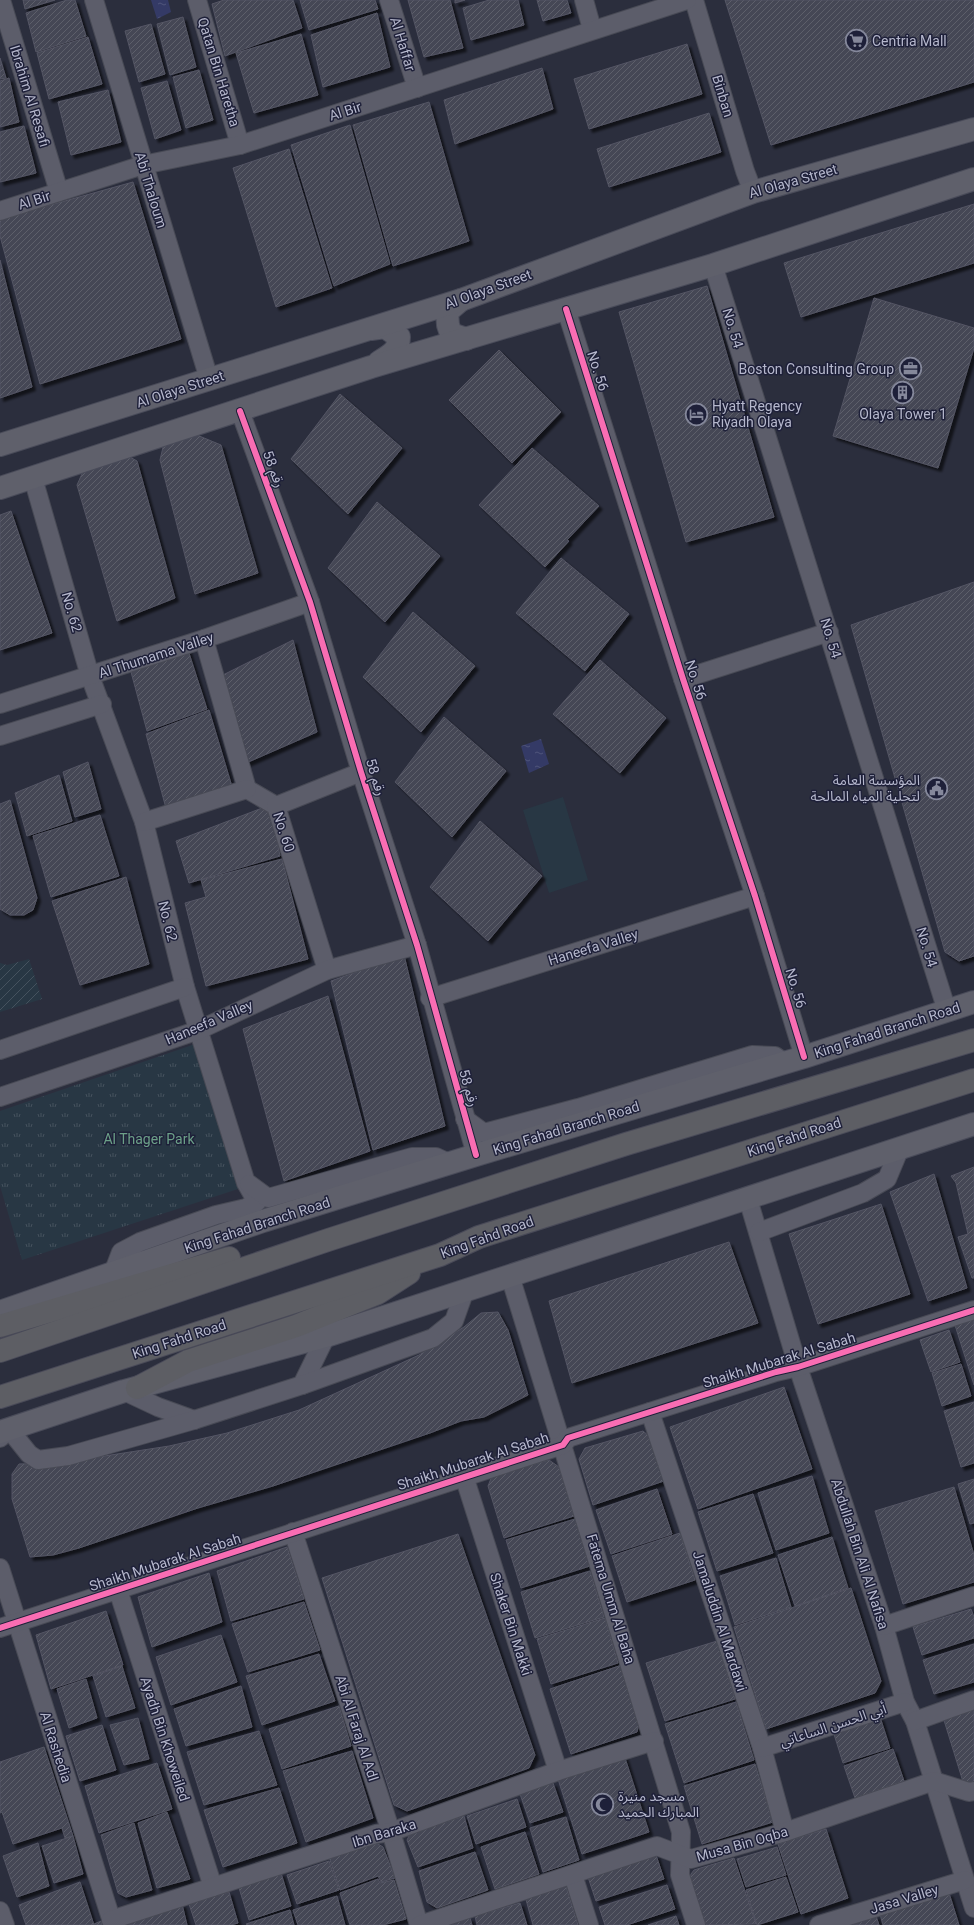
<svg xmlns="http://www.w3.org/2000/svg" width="974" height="1925" viewBox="0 0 974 1925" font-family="Roboto,'Noto Sans Arabic',sans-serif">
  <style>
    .grass { fill: #283744 }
    .park { fill: url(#park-tufts) }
    .garden { fill: url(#garden-furrows) }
    .water { fill: url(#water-ripples) }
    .building { fill: url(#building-hatch); stroke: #545564; filter: url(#shadow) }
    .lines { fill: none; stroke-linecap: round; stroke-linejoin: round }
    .minor-casing { stroke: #484a55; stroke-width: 20 }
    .major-casing { stroke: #494b59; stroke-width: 24 }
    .highway-casing { stroke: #494a58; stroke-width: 24 }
    .minor { stroke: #5c5d6a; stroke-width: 18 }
    .major { stroke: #5f606b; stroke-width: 22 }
    .highway { stroke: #5d5e64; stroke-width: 22 }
    .cycleway-casing { stroke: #1e2039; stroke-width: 8 }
    .cycleway { stroke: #f96db3; stroke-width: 6 }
    .labels { text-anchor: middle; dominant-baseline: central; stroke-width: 3; stroke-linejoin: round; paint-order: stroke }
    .poi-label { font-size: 14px; fill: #b6b8cd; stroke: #1e2039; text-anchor: start }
    .street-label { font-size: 14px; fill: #b6b8cd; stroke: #1e2039 }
    .park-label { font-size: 14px; fill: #6ca088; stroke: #1e2039 }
  </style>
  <defs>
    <pattern id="park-tufts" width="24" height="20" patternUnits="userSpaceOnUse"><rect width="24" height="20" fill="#283744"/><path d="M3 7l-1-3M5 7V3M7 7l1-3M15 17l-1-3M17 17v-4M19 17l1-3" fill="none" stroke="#45525e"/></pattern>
    <pattern id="garden-furrows" width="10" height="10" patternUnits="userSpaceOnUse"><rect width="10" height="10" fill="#283744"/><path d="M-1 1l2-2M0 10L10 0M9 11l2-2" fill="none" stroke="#45525e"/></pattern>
    <pattern id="water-ripples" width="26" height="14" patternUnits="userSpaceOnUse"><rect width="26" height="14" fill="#343a66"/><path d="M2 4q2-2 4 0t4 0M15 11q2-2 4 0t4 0" fill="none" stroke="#4f547b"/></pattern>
    <pattern id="building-hatch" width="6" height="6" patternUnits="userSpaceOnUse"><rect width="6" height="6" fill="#444754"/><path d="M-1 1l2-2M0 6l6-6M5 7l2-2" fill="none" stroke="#5d5f6b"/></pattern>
    <filter id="shadow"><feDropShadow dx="3.5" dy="3.5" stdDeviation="1" flood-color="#0009"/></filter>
  </defs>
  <rect width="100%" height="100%" fill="#2b2e3d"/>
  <path class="grass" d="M563,797L588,880L549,893L523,810Z"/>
  <path class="park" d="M201,1042L244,1187L22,1260L0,1186V1111Z"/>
  <path class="garden" d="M29,959L42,999L0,1012V963L7,965Z"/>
  <g class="water">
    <path d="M151,0H168L171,12L157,19Z"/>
    <path d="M541,739L549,764L529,773L521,746Z"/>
  </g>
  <g class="building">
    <path d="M23,0H55L25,9Z"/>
    <path d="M67,0H75L86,36L36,52L26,13Z"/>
    <path d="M224,0H293L302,28L225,56L212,4Z"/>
    <path d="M300,0H375L378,9L309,30Z"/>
    <path d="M408,0H450L463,48L424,57Z"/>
    <path d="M455,0H465L455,3Z"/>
    <path d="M489,0H518L524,25L471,40L463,8Z"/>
    <path d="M537,0H567L571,13L543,21Z"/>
    <path d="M725,0H974V82L771,145Z"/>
    <path d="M377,13L390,67L323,87L311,35Z"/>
    <path d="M183,17L196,67L170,75L157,24Z"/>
    <path d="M151,24L165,74L139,82L125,31Z"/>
    <path d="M301,34L318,95L254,113L236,53Z"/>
    <path d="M88,37L102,84L49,99L37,53Z"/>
    <path d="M687,44L702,94L589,129L574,79Z"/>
    <path d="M0,58L6,78L0,79Z"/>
    <path d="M542,68L553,109L455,144L444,100Z"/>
    <path d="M199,70L213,120L186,128L173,77Z"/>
    <path d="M9,78L19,122L0,127V81Z"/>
    <path d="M167,81L181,130L155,139L141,88Z"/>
    <path d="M108,90L121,142L71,155L58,102Z"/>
    <path d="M429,102L469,241L393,266L353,125Z"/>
    <path d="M709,113L721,152L609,187L597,149Z"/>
    <path d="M350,125L390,264L334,286L291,145Z"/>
    <path d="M24,126L36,173L0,182V132Z"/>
    <path d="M289,149L332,288L276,307L233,168Z"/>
    <path d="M133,182L181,339L40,384L0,236V219Z"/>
    <path d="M974,204V263L801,317L784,263Z"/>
    <path d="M0,260L32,387L0,398Z"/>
    <path d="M707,286L774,517L686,542L619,312Z"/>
    <path d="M874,298L974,328V348L938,468L833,436Z"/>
    <path d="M499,350L561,412L512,463L449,400Z"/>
    <path d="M340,394L402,448L348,514L291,459Z"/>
    <path d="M192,433L221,445L258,573L195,594L160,460L164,443Z"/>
    <path d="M532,448L599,506L567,540L569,541L545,567L479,505Z"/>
    <path d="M121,452L137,461L175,598L117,621L77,485L86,465Z"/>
    <path d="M377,502L440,556L385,622L328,568Z"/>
    <path d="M11,511L52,633L0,650V515Z"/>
    <path d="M561,558L629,614L585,671L516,613Z"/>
    <path d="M974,582V956L959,961L945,952L851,625Z"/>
    <path d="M413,612L475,666L421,732L363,677Z"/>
    <path d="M293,640L317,732L246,763L223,675Z"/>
    <path d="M187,647L207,709L147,731L131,672Z"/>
    <path d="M600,660L666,718L620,773L553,714Z"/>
    <path d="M209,710L233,790L167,812L146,734Z"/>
    <path d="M444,717L506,771L452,837L395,782Z"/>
    <path d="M88,762L101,809L75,817L63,772Z"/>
    <path d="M59,775L72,821L27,836L15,793Z"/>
    <path d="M10,800L37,898L33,910L24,915H10L0,909V804Z"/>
    <path d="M270,805L280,856L189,883L176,841Z"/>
    <path d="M100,815L119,876L51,897L33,836Z"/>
    <path d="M480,821L542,876L488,941L430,887Z"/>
    <path d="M282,859L308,959L206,986L185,903L206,897L201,880Z"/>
    <path d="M126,877L149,964L80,985L52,901Z"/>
    <path d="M404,955L445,1126L373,1150L331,981Z"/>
    <path d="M328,996L370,1151L284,1181L243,1029Z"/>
    <path d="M974,1167V1278H972L958,1237L968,1234L956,1183L951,1176Z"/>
    <path d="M934,1174L967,1288L928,1301L890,1192Z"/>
    <path d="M881,1204L910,1294L818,1324L789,1234Z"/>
    <path d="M729,1242L758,1323L572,1383L549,1301Z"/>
    <path d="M498,1312L508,1330L528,1395L484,1417L461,1421L430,1433L273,1486L198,1508L79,1548L53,1555L30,1557L12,1499V1474L19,1464L59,1463L169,1446L227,1433L299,1410L419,1355L464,1327L481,1313Z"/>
    <path d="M974,1315V1385L954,1322Z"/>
    <path d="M949,1330L960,1362L931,1372L920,1340Z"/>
    <path d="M961,1364L971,1396L942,1406L932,1373Z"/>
    <path d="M784,1387L812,1469L698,1509L670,1427Z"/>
    <path d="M974,1402V1463L961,1467L944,1411Z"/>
    <path d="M643,1431L650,1437L664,1481L593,1505L579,1459L585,1448Z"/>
    <path d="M549,1460L559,1467L574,1516L504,1538L488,1486L492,1476Z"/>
    <path d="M812,1476L829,1533L776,1550L758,1493Z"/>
    <path d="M974,1479V1523L970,1524L958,1484Z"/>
    <path d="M954,1487L974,1555V1582L903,1604L875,1511Z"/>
    <path d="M657,1489L672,1534L611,1554L596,1510Z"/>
    <path d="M753,1494L773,1553L717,1571L698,1512Z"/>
    <path d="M575,1519L590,1566L521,1588L506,1540Z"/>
    <path d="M680,1533L695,1580L627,1602L612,1556Z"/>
    <path d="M458,1534L535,1755L529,1768L407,1811L394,1805L322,1578Z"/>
    <path d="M832,1537L848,1588L795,1606L778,1555Z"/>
    <path d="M287,1547L304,1599L231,1621L217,1571Z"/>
    <path d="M776,1558L791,1607L735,1625L720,1576Z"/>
    <path d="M590,1571L604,1617L535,1638L521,1592Z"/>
    <path d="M209,1573L222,1622L152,1647L138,1597Z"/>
    <path d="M851,1588L881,1681L875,1693L766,1729L734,1627Z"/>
    <path d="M304,1602L320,1650L248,1672L232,1624Z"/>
    <path d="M971,1609L974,1617V1638L922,1655L913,1627Z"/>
    <path d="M106,1611L123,1665L51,1689L36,1635Z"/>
    <path d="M605,1618L618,1663L551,1684L537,1639Z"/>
    <path d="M221,1635L237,1682L171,1705L156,1657Z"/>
    <path d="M717,1641L735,1699L665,1721L646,1663Z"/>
    <path d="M974,1644V1682L934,1694L923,1660Z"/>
    <path d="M319,1654L335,1701L262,1725L246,1676Z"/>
    <path d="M622,1665L640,1719L637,1732L571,1754L550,1689Z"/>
    <path d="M122,1666L135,1708L106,1717L93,1676Z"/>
    <path d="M86,1679L97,1718L69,1728L57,1689Z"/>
    <path d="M241,1686L252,1727L186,1746L174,1709Z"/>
    <path d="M736,1702L754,1760L684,1783L665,1724Z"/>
    <path d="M339,1706L351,1746L282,1769L269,1729Z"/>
    <path d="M974,1707V1782L964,1785L943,1717Z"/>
    <path d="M880,1717L890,1748L843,1763L833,1731Z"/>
    <path d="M138,1718L149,1759L124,1765L110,1725Z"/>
    <path d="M102,1725L116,1770L80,1781L66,1736Z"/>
    <path d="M259,1731L277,1785L204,1805L187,1752Z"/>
    <path d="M44,1747L73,1836L65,1838L62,1828L13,1844L2,1812L0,1813V1762Z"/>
    <path d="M893,1749L904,1781L855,1798L844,1766Z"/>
    <path d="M352,1751L373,1818L306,1842L283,1771Z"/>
    <path d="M624,1755L649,1832L582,1854L557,1776Z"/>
    <path d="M157,1763L172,1809L99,1833L85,1786Z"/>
    <path d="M755,1764L773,1822L702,1844L684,1786Z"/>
    <path d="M553,1783L563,1812L530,1823L520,1794Z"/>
    <path d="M279,1788L297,1843L223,1867L204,1810Z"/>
    <path d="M517,1799L526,1827L476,1844L467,1816Z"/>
    <path d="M167,1812L190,1879L157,1888L138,1823Z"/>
    <path d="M464,1816L473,1848L418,1867L407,1840L410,1834Z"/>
    <path d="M566,1817L579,1860L543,1872L530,1828Z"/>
    <path d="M134,1823L152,1890L126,1897L118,1893L101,1835Z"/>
    <path d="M826,1829L848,1898L801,1914L778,1844Z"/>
    <path d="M525,1832L539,1874L495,1889L481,1847Z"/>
    <path d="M73,1836L83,1874L54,1883L42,1846Z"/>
    <path d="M373,1841L383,1847L395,1878L381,1882L378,1876L340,1890L329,1857Z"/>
    <path d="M38,1843L49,1886L17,1897L3,1856Z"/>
    <path d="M777,1847L786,1875L746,1887L737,1859Z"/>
    <path d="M475,1852L488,1890L437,1908L427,1902L419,1871Z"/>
    <path d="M656,1855L664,1879L596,1901L588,1877Z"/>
    <path d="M734,1858L756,1924L706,1925L690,1880L691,1874L694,1870Z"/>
    <path d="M329,1861L339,1890L297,1904L287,1875Z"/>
    <path d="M281,1873L291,1906L249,1920L239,1888Z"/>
    <path d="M786,1877L798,1912L757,1925L746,1890Z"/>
    <path d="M378,1879L380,1883L394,1880L406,1919L383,1925H350L340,1893Z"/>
    <path d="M80,1882L94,1925H26L19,1905Z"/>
    <path d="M565,1883L578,1925H533L525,1896Z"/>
    <path d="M667,1885L675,1909L627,1925H605L599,1907Z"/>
    <path d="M229,1892L238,1923L231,1925H196L189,1904Z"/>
    <path d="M949,1893L959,1925H883L880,1914Z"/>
    <path d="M337,1896L345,1925H298L293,1910Z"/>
    <path d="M520,1903L527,1925H477L475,1916Z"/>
    <path d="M182,1904L187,1925H129L128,1923Z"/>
    <path d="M290,1910L294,1925H247L246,1924Z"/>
    <path d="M676,1916L679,1925H648Z"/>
    <path d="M876,1916L879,1925H848Z"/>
    <path d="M470,1918L472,1925H449Z"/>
    <path d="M101,1921L102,1925H92Z"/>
  </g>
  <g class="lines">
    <defs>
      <g id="minor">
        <path d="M1,0L59,192"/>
        <path d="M94,0L209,379"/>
        <path d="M197,0L240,145"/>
        <path d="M389,0L417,88"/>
        <path d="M584,0L592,29"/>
        <path d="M694,0L745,171L753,192"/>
        <path d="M0,211L143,165L240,145L687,0"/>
        <path d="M713,265L947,1011"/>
        <path d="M566,309L683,679L755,896L804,1057"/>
        <path d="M240,411L310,602L361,772L417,945L476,1155"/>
        <path d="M33,478L90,676L144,822L185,987L246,1183L257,1202L246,1208L216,1215L140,1242L121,1252L113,1273"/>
        <path d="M204,639L247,789L276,806L327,970"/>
        <path d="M683,679L829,632"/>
        <path d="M0,704L204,639L310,602"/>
        <path d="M0,736L102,704"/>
        <path d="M276,806L361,772"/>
        <path d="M144,822L247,789"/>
        <path d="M430,998L755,896"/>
        <path d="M0,1050L185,987"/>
        <path d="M0,1097L199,1030L327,970L417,945"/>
        <path d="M465,1119L484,1133L578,1108L752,1055L775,1056L785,1063"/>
        <path d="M249,1184L268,1198L412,1157H436L449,1163"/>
        <path d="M748,1199L798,1367L884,1626L905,1702L915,1721L974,1908"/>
        <path d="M759,1232L863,1193L887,1179L900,1148"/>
        <path d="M510,1276L681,1832L680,1875L696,1925"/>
        <path d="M302,1385L326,1336"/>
        <path d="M124,1391L158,1407L194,1420"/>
        <path d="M650,1412L762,1748L785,1832"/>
        <path d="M0,1438L9,1429L29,1454L38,1460L68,1456L194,1420L302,1385L433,1338L454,1321L465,1290"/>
        <path d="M464,1476L558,1771"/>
        <path d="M293,1532L391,1832L419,1925"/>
        <path d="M0,1568L113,1925"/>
        <path d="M118,1590L213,1887"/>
        <path d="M884,1626L974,1596"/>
        <path d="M0,1628L563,1445L568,1438L776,1372L798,1367L974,1310"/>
        <path d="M915,1721L974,1700"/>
        <path d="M762,1748L905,1702"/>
        <path d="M573,1875L589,1925"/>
        <path d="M0,1911L5,1925"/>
        <path d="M111,1920L376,1834L391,1832L558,1771L654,1741"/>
        <path d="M420,1925L657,1846L691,1859L785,1832L934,1781L969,1792L974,1791"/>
        <path d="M819,1925L965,1880"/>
      </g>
      <g id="major">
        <path d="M461,300L447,312L448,325L451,334L466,339"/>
        <path d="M371,329L385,327L399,337C399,351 390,355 379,362"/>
        <path d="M0,445L461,300L753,192L974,129"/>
        <path d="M0,488L371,367L713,265L974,179"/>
        <path d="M0,1312L263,1221L476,1155L804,1057L974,1002"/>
        <path d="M0,1432L124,1391L326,1336L974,1124"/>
      </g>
      <g id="highway">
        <path d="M0,1326L229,1258"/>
        <path d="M0,1351L328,1240L626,1144L974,1040"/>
        <path d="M137,1388L188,1361L296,1326L378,1293L409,1273"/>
        <path d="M0,1397L440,1255L479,1237L974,1080"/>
      </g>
    </defs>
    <use href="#minor" class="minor-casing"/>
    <use href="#major" class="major-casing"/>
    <use href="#highway" class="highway-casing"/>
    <use href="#minor" class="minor"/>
    <use href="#major" class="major"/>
    <use href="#highway" class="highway"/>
    <defs>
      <g id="cycleway">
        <path d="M566,309L683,679L755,896L804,1057"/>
        <path d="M240,411L310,602L361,772L417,945L476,1155"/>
        <path d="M0,1628L563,1445L568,1438L776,1372L798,1367L974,1310"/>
      </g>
    </defs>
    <use href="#cycleway" class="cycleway-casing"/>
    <use href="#cycleway" class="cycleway"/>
  </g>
  <defs>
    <symbol id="supermarket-ring" viewBox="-11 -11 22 22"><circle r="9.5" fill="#1e2039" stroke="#85889b" stroke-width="1.5"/><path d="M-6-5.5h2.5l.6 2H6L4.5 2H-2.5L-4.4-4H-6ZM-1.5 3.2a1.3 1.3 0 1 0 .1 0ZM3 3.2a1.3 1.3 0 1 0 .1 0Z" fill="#85889b"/></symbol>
    <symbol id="office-ring" viewBox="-11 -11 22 22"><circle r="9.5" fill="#1e2039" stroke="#85889b" stroke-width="1.5"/><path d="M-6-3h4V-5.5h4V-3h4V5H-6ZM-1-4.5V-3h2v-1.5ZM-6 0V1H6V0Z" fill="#85889b"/></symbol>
    <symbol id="building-ring" viewBox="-11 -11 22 22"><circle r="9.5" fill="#1e2039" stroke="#85889b" stroke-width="1.5"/><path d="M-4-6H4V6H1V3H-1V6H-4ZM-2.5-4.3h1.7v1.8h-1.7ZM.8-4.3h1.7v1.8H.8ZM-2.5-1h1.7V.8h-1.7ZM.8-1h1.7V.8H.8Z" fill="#85889b"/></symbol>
    <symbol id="hotel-ring" viewBox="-11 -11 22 22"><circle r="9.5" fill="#1e2039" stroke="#85889b" stroke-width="1.5"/><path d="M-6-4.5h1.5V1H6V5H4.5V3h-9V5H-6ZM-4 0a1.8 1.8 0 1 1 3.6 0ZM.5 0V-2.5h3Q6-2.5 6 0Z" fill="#85889b"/></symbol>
    <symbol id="civic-ring" viewBox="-11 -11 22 22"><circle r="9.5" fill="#1e2039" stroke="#85889b" stroke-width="1.5"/><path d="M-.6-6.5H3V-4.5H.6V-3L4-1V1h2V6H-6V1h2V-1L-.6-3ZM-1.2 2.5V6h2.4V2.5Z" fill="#85889b"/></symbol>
    <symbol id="mosque-ring" viewBox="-11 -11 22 22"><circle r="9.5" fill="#1e2039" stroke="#85889b" stroke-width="1.5"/><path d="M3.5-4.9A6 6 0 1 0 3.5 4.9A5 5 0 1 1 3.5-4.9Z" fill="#85889b"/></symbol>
  </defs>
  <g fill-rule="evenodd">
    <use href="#supermarket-ring" x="844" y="28" width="25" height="25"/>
    <use href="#office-ring" x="898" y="356" width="25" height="25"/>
    <use href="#building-ring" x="890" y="380" width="25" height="25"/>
    <use href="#hotel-ring" x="684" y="402" width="25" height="25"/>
    <use href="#civic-ring" x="924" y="776" width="25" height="25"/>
    <use href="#mosque-ring" x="590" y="1792" width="25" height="25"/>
  </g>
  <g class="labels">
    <g class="poi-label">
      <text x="872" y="41">Centria Mall</text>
      <text x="894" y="369" text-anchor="end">Boston Consulting Group</text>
      <text x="712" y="406">Hyatt Regency<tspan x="712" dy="16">Riyadh Olaya</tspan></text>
      <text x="903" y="414" text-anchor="middle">Olaya Tower 1</text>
      <text x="920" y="780" text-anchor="end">المؤسسة العامة<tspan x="920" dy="16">لتحلية المياه المالحة</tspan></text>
      <text x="618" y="1796">مسجد منيرة<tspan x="618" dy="16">المبارك الحميد</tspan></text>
    </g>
    <g class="street-label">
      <text transform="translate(403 44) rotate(73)">Al Haffar</text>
      <text transform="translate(219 72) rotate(73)">Qatan Bin Haretha</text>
      <text transform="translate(30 96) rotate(73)">Ibrahim Al Resafi</text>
      <text transform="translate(723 96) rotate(73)">Binban</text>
      <text transform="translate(345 111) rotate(-18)">Al Bir</text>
      <text transform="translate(793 181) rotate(-16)">Al Olaya Street</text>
      <text transform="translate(151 190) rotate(73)">Abi Thaloum</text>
      <text transform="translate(34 200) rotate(-18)">Al Bir</text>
      <text transform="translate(488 289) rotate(-20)">Al Olaya Street</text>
      <text transform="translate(733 328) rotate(73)">No. 54</text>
      <text transform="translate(598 371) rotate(72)">No. 56</text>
      <text transform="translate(180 389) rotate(-18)">Al Olaya Street</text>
      <text transform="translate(274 469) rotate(70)">رقم 58</text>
      <text transform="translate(72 612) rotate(74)">No. 62</text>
      <text transform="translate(831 638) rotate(73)">No. 54</text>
      <text transform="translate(156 655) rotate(-18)">Al Thumama Valley</text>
      <text transform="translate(696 680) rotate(72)">No. 56</text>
      <text transform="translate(376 777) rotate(73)">رقم 58</text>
      <text transform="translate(284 832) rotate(72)">No. 60</text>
      <text transform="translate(168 921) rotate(76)">No. 62</text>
      <text transform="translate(593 947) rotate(-17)">Haneefa Valley</text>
      <text transform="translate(927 947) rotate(73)">No. 54</text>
      <text transform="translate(796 988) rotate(73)">No. 56</text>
      <text transform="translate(209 1022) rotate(-23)">Haneefa Valley</text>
      <text transform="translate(887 1030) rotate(-18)">King Fahad Branch Road</text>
      <text transform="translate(469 1088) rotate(74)">رقم 58</text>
      <text transform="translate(566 1128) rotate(-17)">King Fahad Branch Road</text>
      <text transform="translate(794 1137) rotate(-18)">King Fahd Road</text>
      <text transform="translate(257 1225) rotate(-18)">King Fahad Branch Road</text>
      <text transform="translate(487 1237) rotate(-20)">King Fahd Road</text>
      <text transform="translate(179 1339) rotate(-18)">King Fahd Road</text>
      <text transform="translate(779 1360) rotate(-17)">Shaikh Mubarak Al Sabah</text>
      <text transform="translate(473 1461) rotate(-18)">Shaikh Mubarak Al Sabah</text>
      <text transform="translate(860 1554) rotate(72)">Abdullah Bin Ali Al Nafisa</text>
      <text transform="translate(165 1562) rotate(-18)">Shaikh Mubarak Al Sabah</text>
      <text transform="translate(611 1599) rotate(73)">Fatema Umm Al Baha</text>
      <text transform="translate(720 1621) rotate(72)">Jamaluddin Al Mardawi</text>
      <text transform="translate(511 1624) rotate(72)">Shaker Bin Makki</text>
      <text transform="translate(833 1725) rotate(-18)">أبي الحسن الساعاتي</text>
      <text transform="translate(357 1728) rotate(72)">Abi Al Faraj Al Adl</text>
      <text transform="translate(165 1739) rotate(72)">Ayadh Bin Khoweiled</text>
      <text transform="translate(56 1747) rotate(72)">Al Rashedia</text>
      <text transform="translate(384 1833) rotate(-17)">Ibn Baraka</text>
      <text transform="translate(742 1844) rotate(-16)">Musa Bin Oqba</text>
      <text transform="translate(904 1899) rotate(-17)">Jasa Valley</text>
    </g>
    <g class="park-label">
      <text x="149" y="1139">Al Thager Park</text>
    </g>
  </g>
</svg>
